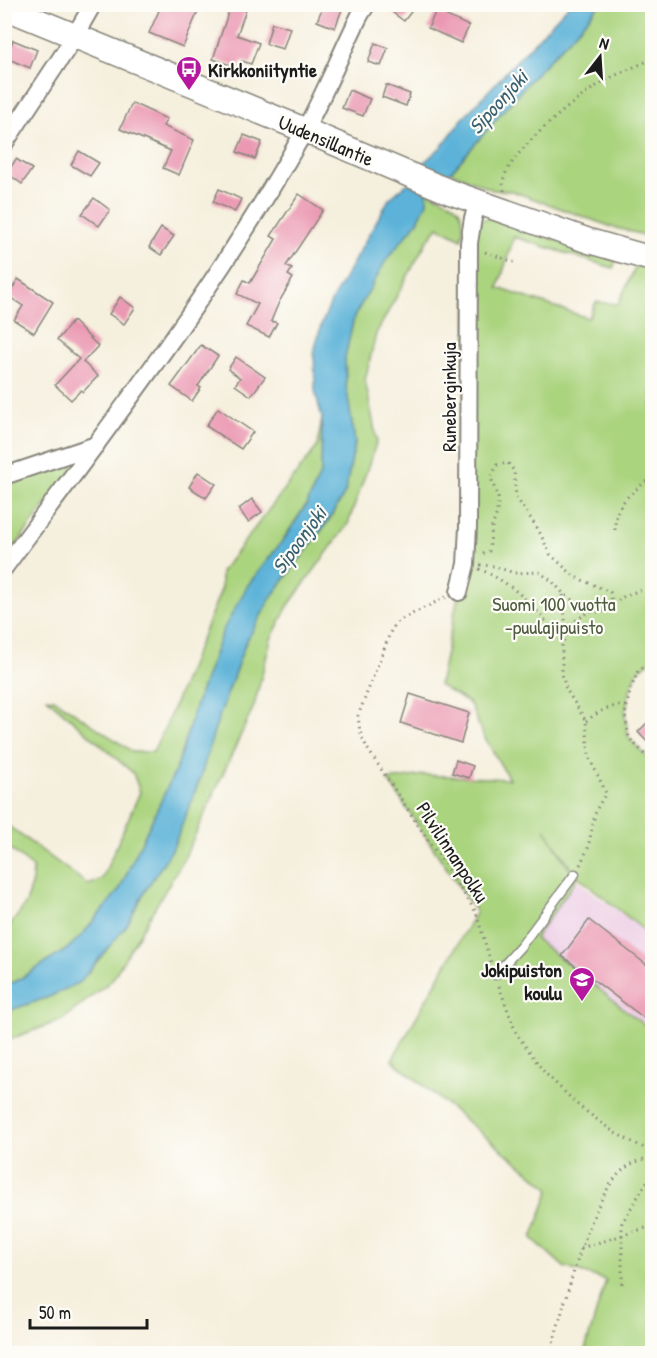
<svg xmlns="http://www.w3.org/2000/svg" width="657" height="1358" viewBox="0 0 657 1358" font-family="'Patrick Hand',sans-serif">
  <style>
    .built { fill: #eed0e7 }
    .green { fill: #abd47f; stroke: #64784e; stroke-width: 1.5 }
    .water { fill: #5bb2d8; stroke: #3c677a; stroke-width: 1.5 }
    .building { fill: #eb99b3 }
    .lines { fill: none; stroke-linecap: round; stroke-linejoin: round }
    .lane-casing { stroke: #88867c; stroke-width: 11 }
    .street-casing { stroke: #88867c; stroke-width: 20 }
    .secondary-casing { stroke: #88867c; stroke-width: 27 }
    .path { stroke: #88867c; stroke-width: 3; stroke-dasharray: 1.5 4.5; stroke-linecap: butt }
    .lane { stroke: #fff; stroke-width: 8 }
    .street { stroke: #fff; stroke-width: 16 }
    .secondary { stroke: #fff; stroke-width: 24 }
    .labels { text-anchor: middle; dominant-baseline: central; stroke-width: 4.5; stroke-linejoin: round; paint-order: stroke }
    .poi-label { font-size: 20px; font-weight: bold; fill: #1c1c1c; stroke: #fdfcf7; text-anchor: start }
    .street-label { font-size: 20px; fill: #1c1c1c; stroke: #fdfcf7 }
    .park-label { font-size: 20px; fill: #4e5c3f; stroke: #fdfcf7 }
    .water-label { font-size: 21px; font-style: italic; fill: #386071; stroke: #fdfcf7 }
  </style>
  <rect width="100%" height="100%" fill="#fdfcf7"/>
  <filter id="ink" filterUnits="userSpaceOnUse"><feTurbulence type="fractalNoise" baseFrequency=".0167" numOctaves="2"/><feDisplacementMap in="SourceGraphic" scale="12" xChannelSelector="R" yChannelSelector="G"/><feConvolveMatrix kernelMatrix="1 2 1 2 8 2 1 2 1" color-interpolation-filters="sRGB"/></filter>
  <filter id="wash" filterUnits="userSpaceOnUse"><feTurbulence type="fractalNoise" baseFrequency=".008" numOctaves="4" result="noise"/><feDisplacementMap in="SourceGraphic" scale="24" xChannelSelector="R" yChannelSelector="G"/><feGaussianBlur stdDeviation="1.35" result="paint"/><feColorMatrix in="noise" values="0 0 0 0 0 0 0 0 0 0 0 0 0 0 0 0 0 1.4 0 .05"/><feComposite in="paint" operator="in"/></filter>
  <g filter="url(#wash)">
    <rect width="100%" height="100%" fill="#f5efdd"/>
    <path class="built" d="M576,880L652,937V1142L525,952Z"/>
    <g class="green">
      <path d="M599,5H652V237L612,227L512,191L493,190L451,172C476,144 499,115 524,87C548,59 575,34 599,5Z"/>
      <path d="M427,191C455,205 467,204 462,239L438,227L427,241L376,334L365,380L377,441L348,524L288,606L271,639L254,706L184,859L112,980L62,1020L5,1041L4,1012L49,997L80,982L127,925L145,891L173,848L201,776L214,731L245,644L272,596L328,522L345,493L355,442L346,385L345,357L354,317L387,258L418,221Z"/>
      <path d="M491,218L616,260L613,268L514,237L498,288L588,318L596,302L618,304L637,264L652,268V660L638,671L630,691L625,714L629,738L652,762V937L575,874L545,829L576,880L535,938L652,1031V1353H584L606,1280L564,1267L532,1238L550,1189L392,1060L476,912L388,780L424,775L509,779L482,733L470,704L439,685L459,592L469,248L479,220Z"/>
      <path d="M322,418L321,472L308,502L223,630L196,704L177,767L119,890L83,934L66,950L15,982L5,985V931C25,907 32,900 33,867L5,845L4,823L89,885L102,879L140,792L133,773L47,698L54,699L133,752H153L167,723L221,590V572L317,447Z"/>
      <path d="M71,458L78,462L5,560V483Z"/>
    </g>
    <g class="water">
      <path d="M569,5H599C576,34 548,59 524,87C497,117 472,149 445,178L418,168L442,146L464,117Z"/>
      <path d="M408,183L427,191V202L418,221L387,259L354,317L345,357L346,385L355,442L345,493L328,521L272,596L245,644L214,731L201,776L173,848L145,891L127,925L80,982L49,997L5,1012L4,985L15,982L66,950L83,934L119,890L177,767L196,704L223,630L248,585L287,535L308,502L321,472L322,418L315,391L314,352L321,325L332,300L389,199Z"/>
    </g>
    <g id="blocks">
      <g class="building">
        <path d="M162,4H201L183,47L149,33Z"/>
        <path d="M231,4L246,10L237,35L259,43L251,64L242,61L239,68L213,59Z"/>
        <path d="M324,4H344L335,28L317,21Z"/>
        <path d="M398,4H417L404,21L392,12Z"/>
        <path d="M436,11L469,26L461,43L428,28Z"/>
        <path d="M272,23L290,28L283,49L266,44Z"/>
        <path d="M13,40L37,50L30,68L6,58Z"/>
        <path d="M375,43L388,48L381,66L368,62Z"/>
        <path d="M386,85L410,94L406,106L382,97Z"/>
        <path d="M349,90L370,99L363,116L342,108Z"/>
        <path d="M132,103L167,119L163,126L194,140L179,175L163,168L171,151L120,129Z"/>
        <path d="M244,135L262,142L255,159L237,152Z"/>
        <path d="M79,151L99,163L90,176L71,165Z"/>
        <path d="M16,159L32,169L22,184L7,173Z"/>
        <path d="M219,189L241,199L235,212L213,202Z"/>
        <path d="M299,194L323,210L286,266L292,269L288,275L293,278L279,302L271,321L277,323L269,337L246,326L258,304L237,294L244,280L250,283L276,239L271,236Z"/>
        <path d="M94,198L110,210L99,226L82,214Z"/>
        <path d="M161,228L174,236L161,255L149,247Z"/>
        <path d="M18,279L53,302L34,333L14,320L23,306L8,296Z"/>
        <path d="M120,297L135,308L124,324L109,314Z"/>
        <path d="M73,321L98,346L83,362L98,376L83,392L81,390L71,400L55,385L79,359L57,340Z"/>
        <path d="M201,345L218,356L198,386L201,388L192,401L171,386Z"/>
        <path d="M236,357L265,377L251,396L235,385L240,378L228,369Z"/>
        <path d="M218,408L253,432L241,449L206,426Z"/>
        <path d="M198,472L216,484L206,498L189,487Z"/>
        <path d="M252,499L262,512L248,522L239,509Z"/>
        <path d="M410,694L469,713L461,743L401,723Z"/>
        <path d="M652,718V747L638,732Z"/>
        <path d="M456,760L473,766L469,778L452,773Z"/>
        <path d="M589,920L652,969V1024L562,956Z"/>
      </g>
    </g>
  </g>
  <g filter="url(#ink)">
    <use href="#blocks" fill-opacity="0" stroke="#88867c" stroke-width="1.5"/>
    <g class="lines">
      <defs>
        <path id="lane" d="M495,975L521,946L575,874"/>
        <g id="street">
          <path d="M4,144L70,44L93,4"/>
          <path d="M4,476L96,445"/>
          <path d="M4,568C108,428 215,290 301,137C323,98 340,55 360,15L367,4"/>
          <path d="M459,592L466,564L468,527L469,243L473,218L478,203"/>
        </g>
        <path id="secondary" d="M4,7L290,124L450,192L589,241L652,259"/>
      </defs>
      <use href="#lane" class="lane-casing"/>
      <use href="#street" class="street-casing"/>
      <use href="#secondary" class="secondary-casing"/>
      <g class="path">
        <path d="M504,191C504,188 503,185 503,182C507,152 584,91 610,78C624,71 639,65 652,59"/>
        <path d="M485,252L514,262"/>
        <path d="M615,530C614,502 632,493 652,477"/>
        <path d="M483,554L489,551L492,527L497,513L498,498L491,478L497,465L508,463L514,471L516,497L538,529L550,554L575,577L610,592L613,606"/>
        <path d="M480,565L494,566L514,573L539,572L552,581L563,593L579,605L603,612C611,608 616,601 623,597C632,592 642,590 652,589"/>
        <path d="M479,569C515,584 540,611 562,643"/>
        <path d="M563,595L566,630"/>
        <path d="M446,597L400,620L392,628L358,716L360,732L367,748L476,912L491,963"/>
        <path d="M652,660L638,671L630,691L625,714L629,738L652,762"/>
        <path d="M586,721C598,712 611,704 626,706"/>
        <path d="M580,865L588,848L596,810L606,793L589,757L586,721L566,689L562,674V644L573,622L589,612H603"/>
        <path d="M499,986L516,1033L544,1072L579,1106L615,1133L652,1152"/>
        <path d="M581,1248L652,1226"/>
        <path d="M622,1284V1223L652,1173"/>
        <path d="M550,1354C563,1311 590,1196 623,1170C631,1163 642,1159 652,1157"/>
      </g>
      <use href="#lane" class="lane"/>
      <use href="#street" class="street"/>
      <use href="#secondary" class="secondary"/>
    </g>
  </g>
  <defs>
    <symbol id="bus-pin" viewBox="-11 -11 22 30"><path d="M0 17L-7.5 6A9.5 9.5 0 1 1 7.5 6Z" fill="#b5179e" stroke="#fdfcf7"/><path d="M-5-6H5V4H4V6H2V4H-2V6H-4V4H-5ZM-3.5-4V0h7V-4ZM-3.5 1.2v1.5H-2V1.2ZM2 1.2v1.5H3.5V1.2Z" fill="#fff"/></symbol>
    <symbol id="school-pin" viewBox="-11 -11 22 30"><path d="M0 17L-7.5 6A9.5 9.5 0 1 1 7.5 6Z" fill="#b5179e" stroke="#fdfcf7"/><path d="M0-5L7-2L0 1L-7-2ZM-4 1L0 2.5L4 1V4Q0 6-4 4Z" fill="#fff"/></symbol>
  </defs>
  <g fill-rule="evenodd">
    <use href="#bus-pin" x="174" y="54" width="30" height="40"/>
    <use href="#school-pin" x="567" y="965" width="30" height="40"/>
  </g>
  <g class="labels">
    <g class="poi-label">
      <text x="208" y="69">Kirkkoniityntie</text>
      <text x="562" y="969" text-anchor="end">Jokipuiston<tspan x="562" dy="23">koulu</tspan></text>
    </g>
    <g class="street-label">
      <text transform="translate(326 140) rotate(23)">Uudensillantie</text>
      <text transform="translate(448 397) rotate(-90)">Runeberginkuja</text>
      <text transform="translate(453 852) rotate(57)">Pilvilinnanpolku</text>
    </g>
    <g class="park-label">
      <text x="554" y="603">Suomi 100 vuotta<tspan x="554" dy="23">-puulajipuisto</tspan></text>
    </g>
    <g class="water-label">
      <text transform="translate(498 102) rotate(-48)">Sipoonjoki</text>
      <text transform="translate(299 540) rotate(-54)">Sipoonjoki</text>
    </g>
  </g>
  <rect width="657" height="1358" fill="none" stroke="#fdfcf7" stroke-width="24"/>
  <g transform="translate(600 57) rotate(17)" stroke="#fdfcf7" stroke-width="4.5" paint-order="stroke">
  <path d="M0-4.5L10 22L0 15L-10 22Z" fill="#1c1c1c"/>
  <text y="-9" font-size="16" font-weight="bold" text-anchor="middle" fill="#1c1c1c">N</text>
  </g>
  <path d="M30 1319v9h117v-9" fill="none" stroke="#1c1c1c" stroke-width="3"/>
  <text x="39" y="1319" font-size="18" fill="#1c1c1c" stroke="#fdfcf7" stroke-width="4.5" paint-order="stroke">50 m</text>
</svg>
